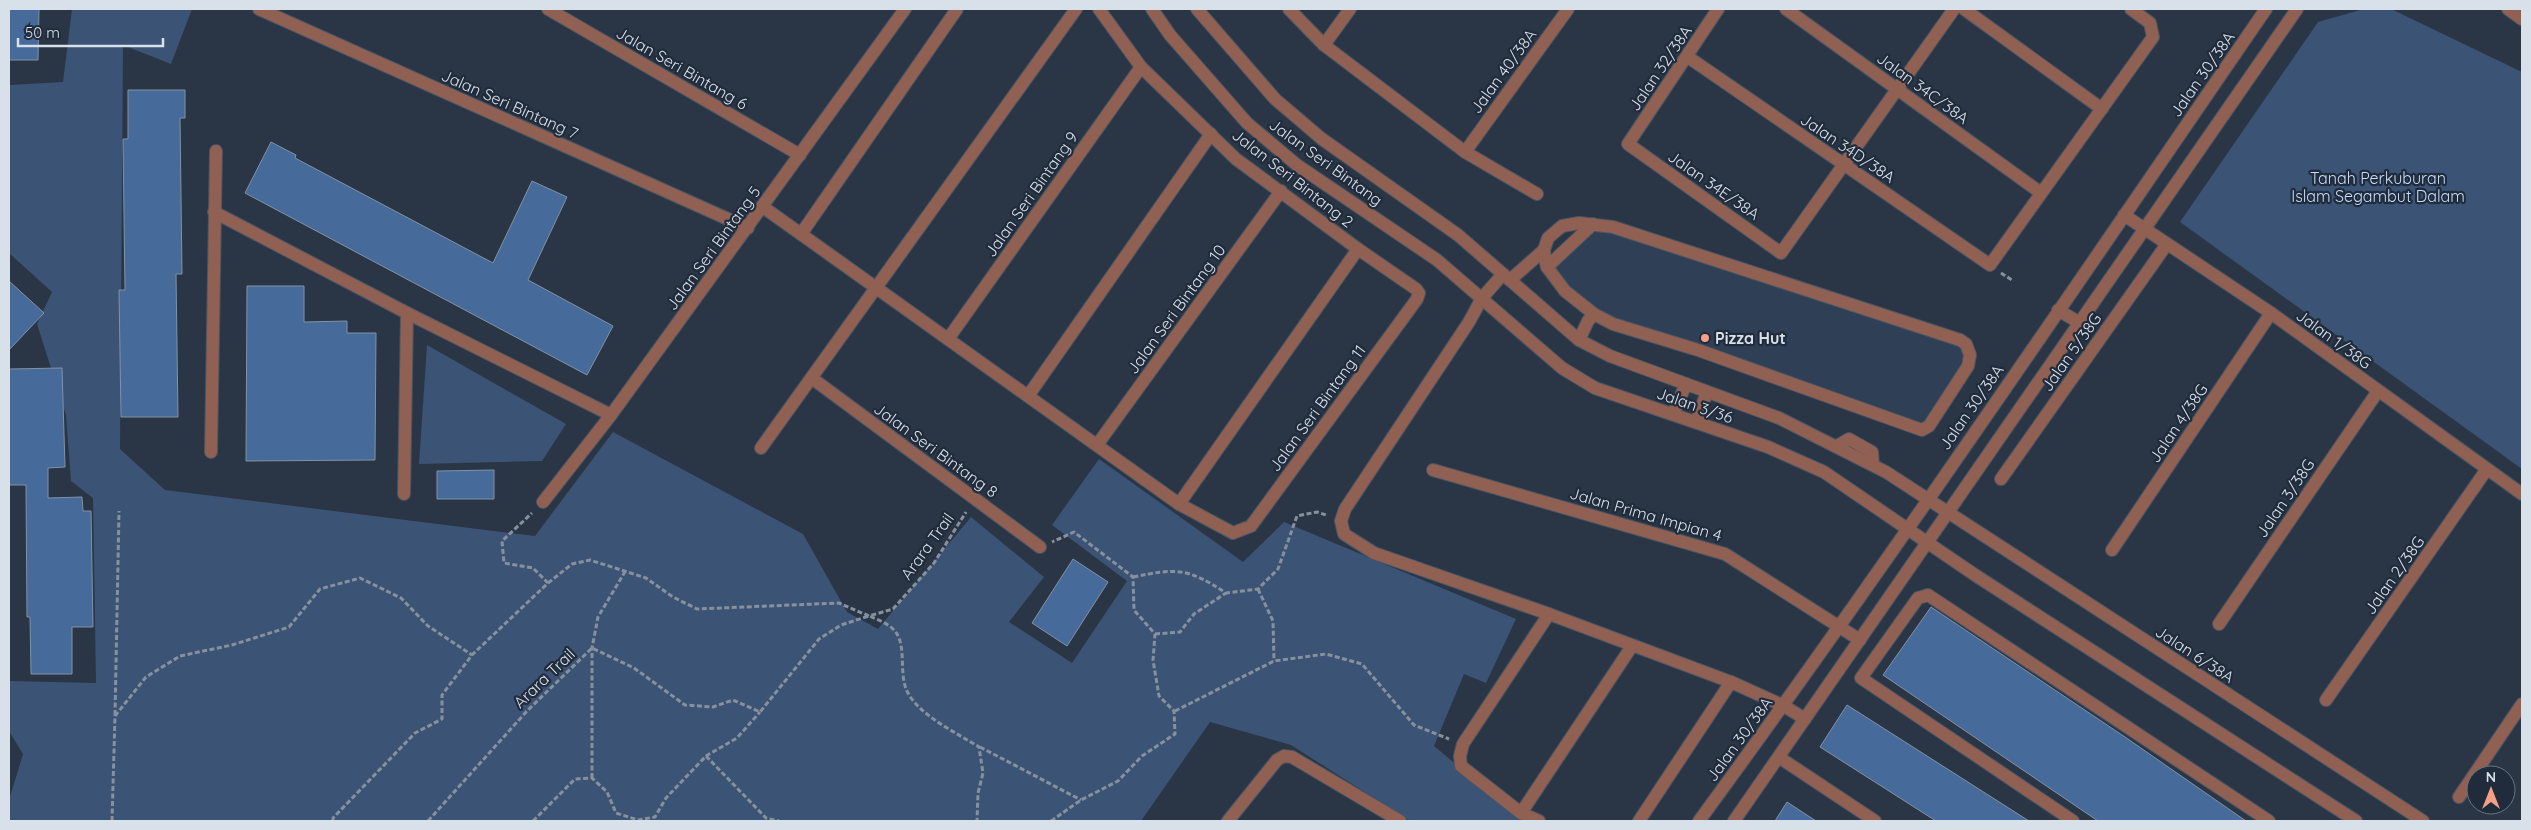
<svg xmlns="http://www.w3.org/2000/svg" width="2531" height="830" viewBox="0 0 2531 830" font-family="Quicksand,sans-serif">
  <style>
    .built { fill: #2f3f55 }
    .green { fill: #3b5374 }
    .building { fill: #466a9a; stroke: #8392a5 }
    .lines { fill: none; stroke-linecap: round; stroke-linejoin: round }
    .minor-casing { stroke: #495564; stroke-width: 14 }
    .path { stroke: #87919e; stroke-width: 3; stroke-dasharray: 5 2.5; stroke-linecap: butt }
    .minor { stroke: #906052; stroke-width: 12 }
    .poi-dot { fill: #f49f86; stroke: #202b3b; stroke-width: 2 }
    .labels { text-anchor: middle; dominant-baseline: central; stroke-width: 4.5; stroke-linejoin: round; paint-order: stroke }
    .street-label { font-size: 16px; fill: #d8e0ea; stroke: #202b3b }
    .park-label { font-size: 16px; fill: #c8defc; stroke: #202b3b }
    .poi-label { font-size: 16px; font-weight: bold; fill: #d8e0ea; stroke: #202b3b; text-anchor: start }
  </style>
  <rect width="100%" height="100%" fill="#2a3646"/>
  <path class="built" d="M1584,227L1611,231L1961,345L1965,355L1963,365L1926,422L1921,425L1614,319L1599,312L1568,289L1549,259Z"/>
  <g class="green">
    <path d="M72,9H192L171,64L123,45L120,449L165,490L535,536L613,432L803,534L847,612L878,629L971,517L1044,577L1009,622L1072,663L1127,581L1052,525L1099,459L1243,562L1284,522L1516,619L1486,683L1464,674L1434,746L1524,821H1410L1291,745L1210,722L1141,821H9V800L23,754L9,731V681L96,683L93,498L71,481L66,415L37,324L52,292L9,253V85L63,82Z"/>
    <path d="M2364,9H2391L2522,72V469L2180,222L2318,22Z"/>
    <path d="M427,345L566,424L542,461L419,464Z"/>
  </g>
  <g class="building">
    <path d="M9,9H39L38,60H9Z"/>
    <path d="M128,90H185V118H180L182,274H176L178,417H121L119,290H125L123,139H128Z"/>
    <path d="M271,142L296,155L295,158L493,263L532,181L567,197L528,280L613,326L587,375L245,193Z"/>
    <path d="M9,281L44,313L9,350Z"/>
    <path d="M247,286H304V322L347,321V333H376L375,460L246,461Z"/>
    <path d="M62,368L65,467L48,468V498L82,497L83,511H91L93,627H72V674H31L30,617H27L26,485H9V369Z"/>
    <path d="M494,470V499H437V471Z"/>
    <path d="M1073,559L1108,582L1067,646L1032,623Z"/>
    <path d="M1931,607L2125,737L2246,821H2098L1883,675Z"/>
    <path d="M1847,705L2029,821H1936L1820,747Z"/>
    <path d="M1787,802L1816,821H1775Z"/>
  </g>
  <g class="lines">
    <defs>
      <g id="minor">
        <path d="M259,9L748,228"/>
        <path d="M548,9L800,155"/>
        <path d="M1152,9L1170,35L1247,123L1297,165L1437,260L1562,368L1595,388L1768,447L1824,472L1975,575L2356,821"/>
        <path d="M1197,9L1275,99L1322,139L1458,235L1579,340L1610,356L1779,418L1886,472L2423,821"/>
        <path d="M1289,9L1324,45L1465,152L1537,194"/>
        <path d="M1718,9L1628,144L1781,253L1954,9"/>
        <path d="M1786,9L2041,193"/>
        <path d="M1964,9L2102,109"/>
        <path d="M2508,9L2522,19"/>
        <path d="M1324,45L1350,9"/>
        <path d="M1688,57L1990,265L2153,37L2150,23L2131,9"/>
        <path d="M1465,152L1568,9"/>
        <path d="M763,207L1179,504L1233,533L1251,526L1417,299L1419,293L1416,289L1358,249L1236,159L1141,67L1099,9"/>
        <path d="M214,212L407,313L611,415"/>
        <path d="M2124,215L2271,313L2522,494"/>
        <path d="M1579,223L1613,227L1960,340L1966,344L1970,355L1968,366L1929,426L1922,430L1698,350L1613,324L1594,314L1565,291L1547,267L1545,259L1544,250L1548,238L1562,226Z"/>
        <path d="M801,234L957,9"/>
        <path d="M1547,267L1593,224"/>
        <path d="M1503,274L1482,298L1469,322L1345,509L1341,521L1344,534L1374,553L1549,614L1731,682L1784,706L1805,719"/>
        <path d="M1510,280L1544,250"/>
        <path d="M2058,310L2080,323"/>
        <path d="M948,339L1141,67"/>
        <path d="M1579,340L1588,321L1594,314"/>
        <path d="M813,379L1040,547"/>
        <path d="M1028,396L1211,134"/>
        <path d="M1673,414L1686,384"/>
        <path d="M1696,422L1707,392"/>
        <path d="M1097,445L1281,191"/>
        <path d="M1837,446L1849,439L1872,452L1873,465"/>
        <path d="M761,448L1076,9"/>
        <path d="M211,452L216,151"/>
        <path d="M1433,470L1725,554L1860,640"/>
        <path d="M2001,479L2167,244"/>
        <path d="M404,494L407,313"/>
        <path d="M543,502L611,415L905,9"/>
        <path d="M1179,504L1358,249"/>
        <path d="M2112,550L2271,313"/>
        <path d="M2219,624L2378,391"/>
        <path d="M2326,700L2487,469"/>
        <path d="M1780,758L1875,821"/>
        <path d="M2459,797L2522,704"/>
        <path d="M1521,813L1632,646"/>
        <path d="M1228,821L1277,760L1284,756L1292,757L1400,821"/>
        <path d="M1539,821L1521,813L1461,766L1460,756L1463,744L1549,614"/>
        <path d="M1639,821L1731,682"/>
        <path d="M1699,821C1894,555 2079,281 2266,9"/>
        <path d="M1734,821L2297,9"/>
        <path d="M2073,821L1861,678L1918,598L1928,595L2269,821"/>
      </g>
    </defs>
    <use href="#minor" class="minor-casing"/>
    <g class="path">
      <path d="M2001,273L2012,280"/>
      <path d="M1133,577C1177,568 1188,568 1226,593L1258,589L1278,569L1297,516L1317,512L1326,515"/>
      <path d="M548,583L572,564L590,560L646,578L673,597L697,609L839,603L869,616L893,609L934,563L966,512"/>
      <path d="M1258,589L1273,621L1274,661"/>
      <path d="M1155,634L1180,632L1194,614L1226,593"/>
      <path d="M1175,711L1274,661L1326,654L1362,664L1414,725L1449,739"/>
      <path d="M115,715L119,511"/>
      <path d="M980,747L1081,800"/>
      <path d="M706,756L766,818L779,821"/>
      <path d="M592,778V648L598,617L626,570"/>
      <path d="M112,821L115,716L146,677L180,656L232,645L289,627L320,589L360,578L401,598L428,626L472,655"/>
      <path d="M333,821V818L415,733L442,719V695L472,655L548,583L533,568L504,563L502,541L532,513"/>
      <path d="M428,821L527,711L592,648L634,668L685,705L713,707L733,700L760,712L819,639L841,625L869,616C876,619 887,623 893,629C908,643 898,672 907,691C918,715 957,733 979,747L983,773L978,793L977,821"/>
      <path d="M533,821L575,779L592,778L607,792L616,813L638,820L655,817L666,798L706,756L737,738L760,712"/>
      <path d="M1051,821L1081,800L1118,781L1142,756L1175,734L1174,711L1159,696L1153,660L1155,634L1134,610L1133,577L1074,532L1052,542"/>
    </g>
    <use href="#minor" class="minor"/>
  </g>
  <circle class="poi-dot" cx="1705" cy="338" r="5"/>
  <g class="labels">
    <g class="street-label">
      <text transform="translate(682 68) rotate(30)">Jalan Seri Bintang 6</text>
      <text transform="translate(1660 68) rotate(-56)">Jalan 32/38A</text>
      <text transform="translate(1503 71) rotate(-54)">Jalan 40/38A</text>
      <text transform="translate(2202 74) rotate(-55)">Jalan 30/38A</text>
      <text transform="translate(1923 88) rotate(36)">Jalan 34C/38A</text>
      <text transform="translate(510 104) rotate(24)">Jalan Seri Bintang 7</text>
      <text transform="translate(1848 148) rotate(34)">Jalan 34D/38A</text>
      <text transform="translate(1326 162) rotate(36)">Jalan Seri Bintang</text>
      <text transform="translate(1293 178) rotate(38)">Jalan Seri Bintang 2</text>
      <text transform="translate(1714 185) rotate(35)">Jalan 34E/38A</text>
      <text transform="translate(1031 194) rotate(-55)">Jalan Seri Bintang 9</text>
      <text transform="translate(713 248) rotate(-54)">Jalan Seri Bintang 5</text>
      <text transform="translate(1176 309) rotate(-54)">Jalan Seri Bintang 10</text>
      <text transform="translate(2334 339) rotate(36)">Jalan 1/38G</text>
      <text transform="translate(2071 352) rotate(-55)">Jalan 5/38G</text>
      <text transform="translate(1695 405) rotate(19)">Jalan 3/36</text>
      <text transform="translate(1971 407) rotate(-55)">Jalan 30/38A</text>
      <text transform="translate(1317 408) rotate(-54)">Jalan Seri Bintang 11</text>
      <text transform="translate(2178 423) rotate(-56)">Jalan 4/38G</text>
      <text transform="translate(936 450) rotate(36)">Jalan Seri Bintang 8</text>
      <text transform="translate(2285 498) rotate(-56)">Jalan 3/38G</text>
      <text transform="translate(1646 514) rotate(16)">Jalan Prima Impian 4</text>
      <text transform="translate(927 546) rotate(-54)">Arara Trail</text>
      <text transform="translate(2394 575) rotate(-55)">Jalan 2/38G</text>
      <text transform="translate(2195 654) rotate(33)">Jalan 6/38A</text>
      <text transform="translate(544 678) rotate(-44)">Arara Trail</text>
      <text transform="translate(1739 739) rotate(-54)">Jalan 30/38A</text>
    </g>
    <g class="park-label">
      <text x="2378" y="178">Tanah Perkuburan<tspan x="2378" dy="18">Islam Segambut Dalam</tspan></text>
    </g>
    <g class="poi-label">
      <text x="1715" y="338">Pizza Hut</text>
    </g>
  </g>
  <rect width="2531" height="830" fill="none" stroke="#d8e0ea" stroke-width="20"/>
  <g transform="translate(2491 790)"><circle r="24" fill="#202b3b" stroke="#6a7381"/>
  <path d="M0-4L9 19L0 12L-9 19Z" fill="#f49f86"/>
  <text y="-8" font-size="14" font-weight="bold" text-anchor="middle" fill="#d8e0ea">N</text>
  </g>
  <path d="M18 38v8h145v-8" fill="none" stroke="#d8e0ea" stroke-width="2.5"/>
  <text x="25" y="38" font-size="15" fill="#d8e0ea" stroke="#202b3b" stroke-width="4" paint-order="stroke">50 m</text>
</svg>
